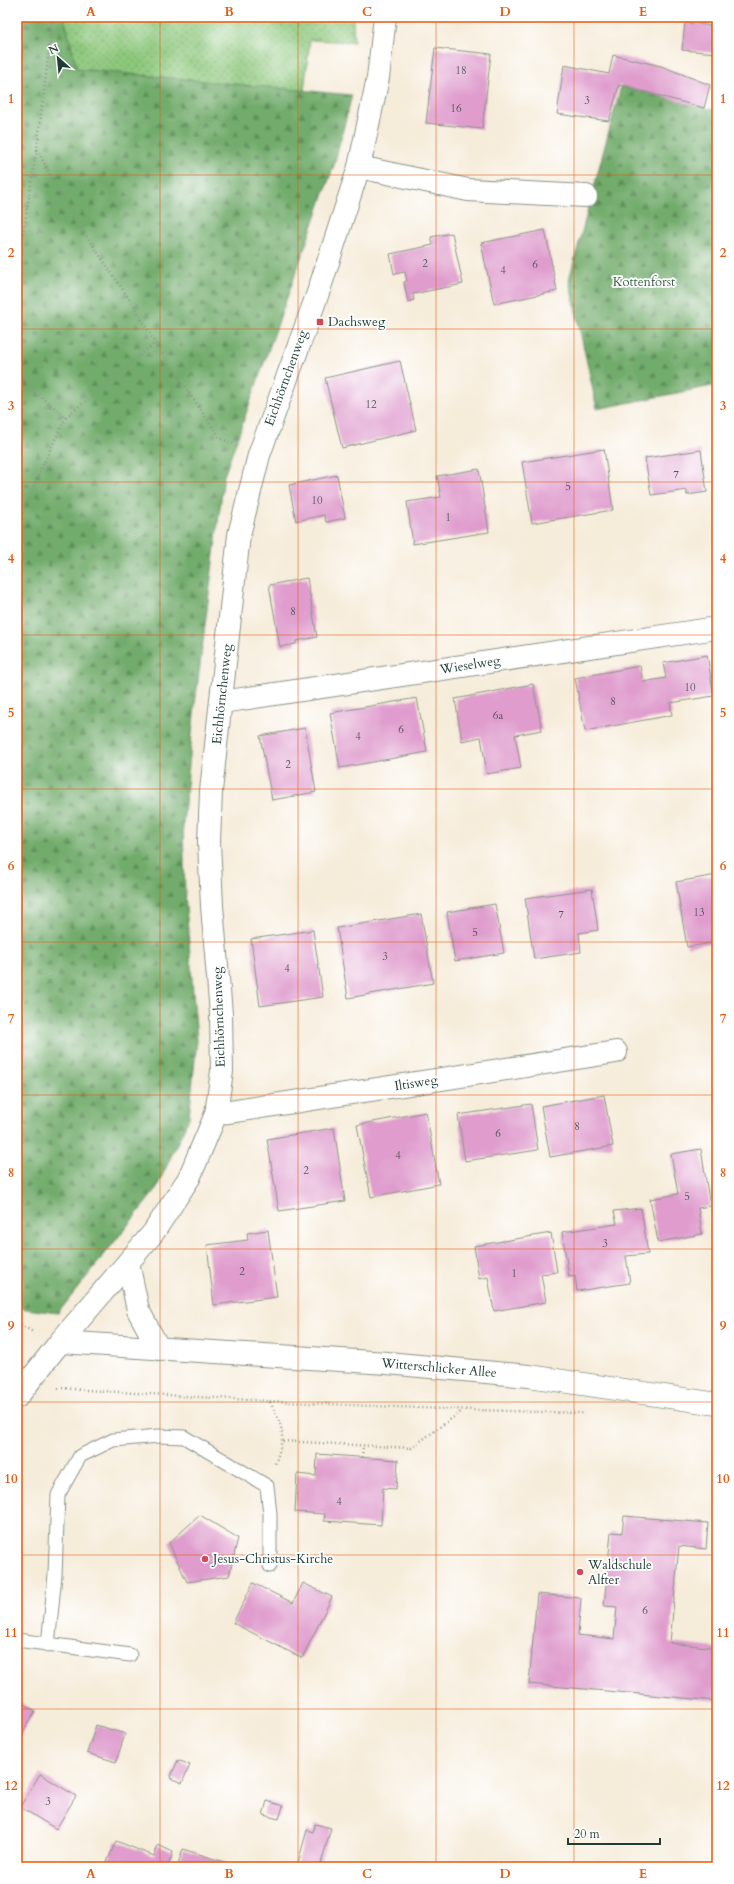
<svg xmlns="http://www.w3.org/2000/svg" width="734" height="1884" viewBox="0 0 734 1884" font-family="Cardo,serif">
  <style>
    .grass { fill: url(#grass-dots); stroke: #568258 }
    .forest { fill: url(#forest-firs); stroke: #487450 }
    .building { fill: #df9ccd }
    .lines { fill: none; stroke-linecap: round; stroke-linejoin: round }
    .service-casing { stroke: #8a9487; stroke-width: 15 }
    .minor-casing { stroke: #8a9487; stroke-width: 24 }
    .tertiary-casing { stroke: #8a9487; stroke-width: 24 }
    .path { stroke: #8a9487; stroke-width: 2.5; stroke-dasharray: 1 3; stroke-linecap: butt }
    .service { stroke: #fff; stroke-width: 13 }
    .minor { stroke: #fff; stroke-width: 22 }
    .tertiary { stroke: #fff; stroke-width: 22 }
    .grid { fill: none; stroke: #e8590c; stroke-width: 1; stroke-opacity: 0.55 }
    .poi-dot { fill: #d1495b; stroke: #fff; stroke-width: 1.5 }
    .labels { text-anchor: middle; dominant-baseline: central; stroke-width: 3.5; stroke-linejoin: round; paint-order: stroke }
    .number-label { font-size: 11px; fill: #4f555a }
    .park-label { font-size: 13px; fill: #3a6046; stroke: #fff }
    .poi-label { font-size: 13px; fill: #1f3d34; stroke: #fff; text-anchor: start }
    .street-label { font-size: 13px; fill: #1f3d34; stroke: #fff }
    .neatline { fill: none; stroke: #e8590c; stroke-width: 1.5 }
    .grid-label { font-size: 13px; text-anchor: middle; font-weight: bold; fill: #e8590c }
  </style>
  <defs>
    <pattern id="grass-dots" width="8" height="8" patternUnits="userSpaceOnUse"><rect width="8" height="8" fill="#8dc87c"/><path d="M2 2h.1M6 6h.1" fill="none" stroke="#73a466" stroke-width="1.8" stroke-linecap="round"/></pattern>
    <pattern id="forest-firs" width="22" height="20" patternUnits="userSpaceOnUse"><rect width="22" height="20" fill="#72ac6c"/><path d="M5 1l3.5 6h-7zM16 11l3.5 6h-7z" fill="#5d8d5a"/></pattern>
  </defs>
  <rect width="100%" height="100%" fill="#fff"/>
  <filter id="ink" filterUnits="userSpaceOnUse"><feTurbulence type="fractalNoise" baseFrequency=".025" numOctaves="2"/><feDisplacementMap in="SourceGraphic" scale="8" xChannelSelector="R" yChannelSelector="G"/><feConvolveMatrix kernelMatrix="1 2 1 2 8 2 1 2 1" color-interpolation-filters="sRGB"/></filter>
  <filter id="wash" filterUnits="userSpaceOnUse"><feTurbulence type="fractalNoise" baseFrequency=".012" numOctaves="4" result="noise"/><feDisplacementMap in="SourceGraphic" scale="16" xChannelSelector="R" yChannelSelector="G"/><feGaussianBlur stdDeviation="0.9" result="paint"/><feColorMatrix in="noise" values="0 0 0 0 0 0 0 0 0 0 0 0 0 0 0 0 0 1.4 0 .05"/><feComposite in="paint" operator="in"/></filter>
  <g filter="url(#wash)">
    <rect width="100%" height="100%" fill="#f6ecda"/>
    <path class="grass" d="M64,17H353L354,42L310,40L304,91L77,69Z"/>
    <g class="forest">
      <path d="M17,17H64L77,69L352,95L334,165L224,476L195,704L183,825L185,894L197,1040L189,1118L155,1191L58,1313L17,1308Z"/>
      <path d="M621,86L717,111V385L597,409L569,280Z"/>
    </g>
    <g id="blocks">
      <g class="building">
        <path d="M685,23L717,26V53L682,50Z"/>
        <path d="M435,48L491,54L482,129L426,123Z"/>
        <path d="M613,55L661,66L710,85L704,108L619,85L609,121L557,114L564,65L609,74Z"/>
        <path d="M545,230L557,291L494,304L481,243Z"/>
        <path d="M452,233L463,284L413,294L414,300L408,302L404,282L407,281L405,272L394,274L390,254L433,245L431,237Z"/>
        <path d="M400,361L416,430L342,448L325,378Z"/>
        <path d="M604,449L613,510L532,523L522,462Z"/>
        <path d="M701,450L707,492L687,495V490L651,495L645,458Z"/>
        <path d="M479,469L489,532L413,544L407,502L441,497L437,476Z"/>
        <path d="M337,475L345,518L326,522L324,515L296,521L289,485Z"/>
        <path d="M307,578L317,637L296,641V644L280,647L269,585Z"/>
        <path d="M707,655L714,696L670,703L672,715L585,731L575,678L640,666L643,682L666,678L663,663Z"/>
        <path d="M533,684L542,730L515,735L521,768L487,774L481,737L462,741L455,699Z"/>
        <path d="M417,698L427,752L340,768L330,713Z"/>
        <path d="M305,728L316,792L272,800L260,736Z"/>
        <path d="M717,875V942L687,947L676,882Z"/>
        <path d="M592,889L598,930L579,933L581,952L534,959L525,898Z"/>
        <path d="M495,904L504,953L455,961L447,912Z"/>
        <path d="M421,914L433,983L348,998L337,928Z"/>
        <path d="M313,930L323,997L260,1006L251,939Z"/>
        <path d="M604,1095L613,1146L550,1157L541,1106Z"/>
        <path d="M531,1104L538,1150L465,1161L458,1115Z"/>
        <path d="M426,1112L439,1184L371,1197L357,1125Z"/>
        <path d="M334,1128L345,1201L279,1211L267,1139Z"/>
        <path d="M701,1149L710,1206L698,1208L702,1234L658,1242L650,1199L678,1194L671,1154Z"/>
        <path d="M641,1208L648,1254L626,1256L630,1283L577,1291L575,1276L569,1277L562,1232L617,1224L614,1211Z"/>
        <path d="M268,1230L277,1297L214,1305L207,1245L248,1240L247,1233Z"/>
        <path d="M551,1233L557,1272L541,1274L546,1302L494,1311L488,1277L479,1279L474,1246Z"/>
        <path d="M317,1454L398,1460L396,1489L383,1488L381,1525L324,1521L325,1514L295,1512L297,1474L316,1476Z"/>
        <path d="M200,1515L238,1538L229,1576L187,1582L169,1543Z"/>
        <path d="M624,1516L708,1523L706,1549L679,1546L670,1643L717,1648V1701L529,1684L537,1594L581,1598L578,1635L614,1639L617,1607L604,1606L611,1532L622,1533Z"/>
        <path d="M253,1583L293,1603L303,1583L332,1597L302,1658L233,1623Z"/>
        <path d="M17,1700L35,1711L17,1742Z"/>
        <path d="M96,1725L125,1734L116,1762L87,1753Z"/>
        <path d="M178,1760L190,1765L182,1783L170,1778Z"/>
        <path d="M40,1774L76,1796L56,1829L20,1807Z"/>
        <path d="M267,1801L283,1806L279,1819L263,1815Z"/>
        <path d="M315,1824L331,1828L320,1867L297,1866L307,1830L313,1832Z"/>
        <path d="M116,1841L154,1856L158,1845L173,1852L168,1867H105Z"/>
        <path d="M183,1849L227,1863L226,1867H177Z"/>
      </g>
    </g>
  </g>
  <g filter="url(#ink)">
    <use href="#blocks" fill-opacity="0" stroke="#8a9487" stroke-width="1"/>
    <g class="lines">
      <defs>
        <g id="service">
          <path d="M17,1640L130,1655"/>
          <path d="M48,1645L55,1575L58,1495L80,1456L113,1440L159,1436L184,1437L267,1486L270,1514V1566"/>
        </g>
        <g id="minor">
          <path d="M359,167L468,190L586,196"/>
          <path d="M222,702L717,628"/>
          <path d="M216,1114L616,1052"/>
          <path d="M128,1263L138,1310L159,1349"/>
          <path d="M60,1342L387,1363L529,1376L717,1404"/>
        </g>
        <path id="tertiary" d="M17,1397L60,1342L153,1233L189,1178L216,1114L222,1071L221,1014L212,906L209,842L211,791L239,535L259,455L319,290L359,167L378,78L385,17"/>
      </defs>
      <use href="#service" class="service-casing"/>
      <use href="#minor" class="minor-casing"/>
      <use href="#tertiary" class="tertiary-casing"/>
      <g class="path">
        <path d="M37,149L62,199L135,308L155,343L220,438L234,444"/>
        <path d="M17,269L37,149L52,24L51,17"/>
        <path d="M17,371L18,374L42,398L66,417L48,454L17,525"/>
        <path d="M66,417L155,343"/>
        <path d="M17,1323L33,1332"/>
        <path d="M58,1388C233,1400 407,1409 582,1413"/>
        <path d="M270,1402C284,1431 286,1433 275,1464"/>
        <path d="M283,1441L411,1448L462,1411"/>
        <path d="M362,1457L363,1446"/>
      </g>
      <use href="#service" class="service"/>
      <use href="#minor" class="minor"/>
      <use href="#tertiary" class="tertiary"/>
    </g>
  </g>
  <path class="grid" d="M160,17V1867M298,17V1867M436,17V1867M574,17V1867M17,175H717M17,329H717M17,482H717M17,635H717M17,789H717M17,942H717M17,1095H717M17,1249H717M17,1402H717M17,1555H717M17,1709H717"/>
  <g class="poi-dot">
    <rect x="316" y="318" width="8" height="8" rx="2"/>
    <circle cx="205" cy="1559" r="4"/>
    <circle cx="580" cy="1572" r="4"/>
  </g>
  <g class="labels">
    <g class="number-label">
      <text x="461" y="70">18</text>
      <text x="587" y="100">3</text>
      <text x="456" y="108">16</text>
      <text x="425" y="263">2</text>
      <text x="535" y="264">6</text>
      <text x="503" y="270">4</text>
      <text x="371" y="404">12</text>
      <text x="676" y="474">7</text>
      <text x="568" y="486">5</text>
      <text x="317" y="500">10</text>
      <text x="448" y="517">1</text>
      <text x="293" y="611">8</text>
      <text x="690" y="687">10</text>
      <text x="613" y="701">8</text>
      <text x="498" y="715">6a</text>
      <text x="401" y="729">6</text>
      <text x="358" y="736">4</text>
      <text x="288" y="764">2</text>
      <text x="699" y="912">13</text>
      <text x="561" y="914">7</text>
      <text x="475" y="932">5</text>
      <text x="385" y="956">3</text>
      <text x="287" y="968">4</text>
      <text x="577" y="1126">8</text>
      <text x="498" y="1133">6</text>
      <text x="398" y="1155">4</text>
      <text x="306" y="1170">2</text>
      <text x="687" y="1196">5</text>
      <text x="605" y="1243">3</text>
      <text x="242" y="1271">2</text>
      <text x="514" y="1273">1</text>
      <text x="339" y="1501">4</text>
      <text x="645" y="1610">6</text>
      <text x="48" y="1801">3</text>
    </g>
    <g class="park-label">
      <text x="644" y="282">Kottenforst</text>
    </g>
    <g class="poi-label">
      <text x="328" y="322">Dachsweg</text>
      <text x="213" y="1559">Jesus-Christus-Kirche</text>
      <text x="588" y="1565">Waldschule<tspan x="588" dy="15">Alfter</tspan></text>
    </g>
    <g class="street-label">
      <text transform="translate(286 378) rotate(-70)">Eichhörnchenweg</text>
      <text transform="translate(470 665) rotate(-9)">Wieselweg</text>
      <text transform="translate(222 694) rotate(-84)">Eichhörnchenweg</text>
      <text transform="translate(219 1017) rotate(-92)">Eichhörnchenweg</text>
      <text transform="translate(416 1083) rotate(-9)">Iltisweg</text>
      <text transform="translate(439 1368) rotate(5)">Witterschlicker Allee</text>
    </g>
  </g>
  <rect width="734" height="1884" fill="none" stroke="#fff" stroke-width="44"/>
  <g transform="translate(58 58) rotate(333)" stroke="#ffffff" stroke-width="3" paint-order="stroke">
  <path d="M0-3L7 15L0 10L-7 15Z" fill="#1f3d34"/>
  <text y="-6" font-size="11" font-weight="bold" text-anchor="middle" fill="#1f3d34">N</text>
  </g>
  <path d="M568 1838v6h92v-6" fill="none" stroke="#1f3d34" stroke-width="2"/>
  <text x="574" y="1838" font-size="12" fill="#1f3d34" stroke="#ffffff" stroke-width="3" paint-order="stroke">20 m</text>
  <rect x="22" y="22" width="690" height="1840" class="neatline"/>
  <g class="grid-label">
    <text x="91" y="16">A</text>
    <text x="229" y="16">B</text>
    <text x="367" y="16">C</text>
    <text x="505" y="16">D</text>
    <text x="643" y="16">E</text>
    <text x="11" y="103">1</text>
    <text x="723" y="103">1</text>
    <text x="11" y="257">2</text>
    <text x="723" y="257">2</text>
    <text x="11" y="410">3</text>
    <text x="723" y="410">3</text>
    <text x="11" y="563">4</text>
    <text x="723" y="563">4</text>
    <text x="11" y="717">5</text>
    <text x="723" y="717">5</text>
    <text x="11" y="870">6</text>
    <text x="723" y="870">6</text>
    <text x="11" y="1023">7</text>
    <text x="723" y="1023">7</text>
    <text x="11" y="1177">8</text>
    <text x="723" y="1177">8</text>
    <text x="11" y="1330">9</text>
    <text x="723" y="1330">9</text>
    <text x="11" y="1483">10</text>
    <text x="723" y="1483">10</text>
    <text x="11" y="1637">11</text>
    <text x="723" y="1637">11</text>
    <text x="11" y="1790">12</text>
    <text x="723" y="1790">12</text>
    <text x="91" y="1878">A</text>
    <text x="229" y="1878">B</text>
    <text x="367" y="1878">C</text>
    <text x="505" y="1878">D</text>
    <text x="643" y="1878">E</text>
  </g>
</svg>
